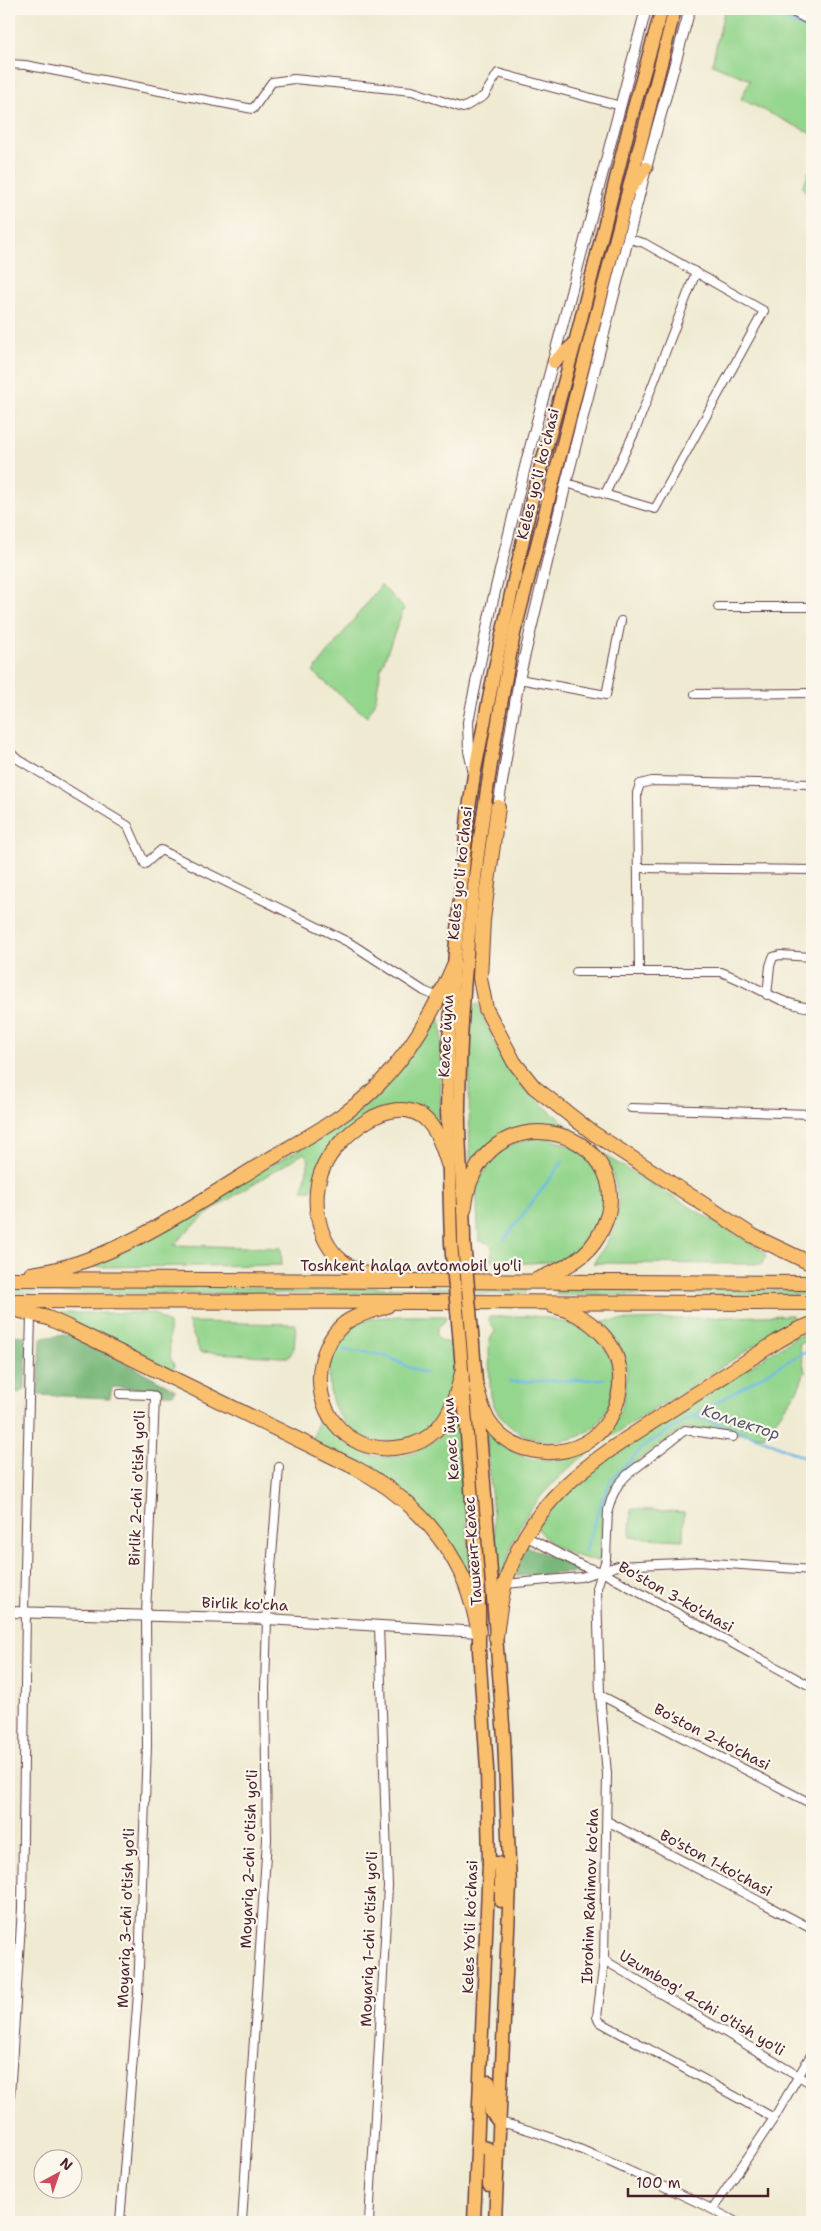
<svg xmlns="http://www.w3.org/2000/svg" width="821" height="2231" viewBox="0 0 821 2231" font-family="'Shantell Sans',sans-serif">
  <style>
    .green { fill: #95d68e; stroke: #707a5c }
    .forest { fill: #78b779; stroke: #616b52 }
    .lines { fill: none; stroke-linecap: round; stroke-linejoin: round }
    .stream { stroke: #70b9e8; stroke-width: 2.5 }
    .minor-casing { stroke: #633d44; stroke-width: 10 }
    .tertiary-casing { stroke: #633d44; stroke-width: 12 }
    .primary-casing { stroke: #633d44; stroke-width: 15 }
    .trunk-casing { stroke: #633d44; stroke-width: 16 }
    .minor { stroke: #fff; stroke-width: 8 }
    .tertiary { stroke: #fff; stroke-width: 10 }
    .primary { stroke: #f9bf6d; stroke-width: 12 }
    .trunk { stroke: #f9bf6d; stroke-width: 14 }
    .primary-bridge-casing { stroke: #633d44; stroke-width: 15; stroke-linecap: butt }
    .primary-bridge { stroke: #f9bf6d; stroke-width: 12 }
    .labels { text-anchor: middle; dominant-baseline: central; stroke-width: 4.5; stroke-linejoin: round; paint-order: stroke }
    .street-label { font-size: 15px; fill: #4a1f2b; stroke: #fbf7ec }
    .water-label { font-size: 16px; font-style: italic; fill: #57556d; stroke: #fbf7ec }
  </style>
  <rect width="100%" height="100%" fill="#fbf7ec"/>
  <filter id="ink" filterUnits="userSpaceOnUse"><feTurbulence type="fractalNoise" baseFrequency=".02" numOctaves="2"/><feDisplacementMap in="SourceGraphic" scale="10" xChannelSelector="R" yChannelSelector="G"/><feConvolveMatrix kernelMatrix="1 2 1 2 8 2 1 2 1" color-interpolation-filters="sRGB"/></filter>
  <filter id="wash" filterUnits="userSpaceOnUse"><feTurbulence type="fractalNoise" baseFrequency=".0096" numOctaves="4" result="noise"/><feDisplacementMap in="SourceGraphic" scale="20" xChannelSelector="R" yChannelSelector="G"/><feGaussianBlur stdDeviation="1.12" result="paint"/><feColorMatrix in="noise" values="0 0 0 0 0 0 0 0 0 0 0 0 0 0 0 0 0 1.4 0 .05"/><feComposite in="paint" operator="in"/></filter>
  <g filter="url(#wash)">
    <rect width="100%" height="100%" fill="#efead1"/>
    <g class="green">
      <path d="M734,9H765L812,27V134L741,99L750,80L712,64L724,12Z"/>
      <path d="M812,166V199L802,187Z"/>
      <path d="M381,585L404,608L381,668L375,703L367,717L313,672Z"/>
      <path d="M478,1004L495,1045L509,1068L530,1093L553,1114L612,1160L763,1251L766,1256L763,1264L593,1263C612,1237 623,1218 616,1186C614,1178 611,1168 606,1161C600,1154 588,1149 581,1144C573,1139 564,1130 555,1128C516,1116 489,1139 470,1169L469,1082L471,1007Z"/>
      <path d="M437,1011L442,1029L440,1131L434,1121L371,1113L311,1190H303L309,1160L304,1153C263,1179 205,1208 174,1245L281,1248L282,1265L92,1267L93,1265L322,1137C339,1125 357,1115 372,1101C400,1076 417,1043 437,1011Z"/>
      <path d="M539,1135L576,1147L591,1162L601,1180L604,1201L601,1221L592,1240L565,1261L510,1264L493,1261L490,1258C496,1247 490,1242 479,1241L476,1188L497,1150Z"/>
      <path d="M9,1287L526,1288V1294L9,1293Z"/>
      <path d="M556,1289L812,1290V1295H556Z"/>
      <path d="M46,1313H154L169,1324L170,1357L175,1367L171,1373Z"/>
      <path d="M792,1315L793,1321L789,1327C754,1344 722,1367 689,1388C632,1424 568,1456 528,1513C512,1536 506,1564 499,1590L486,1429L501,1443L515,1453L529,1458L545,1460L559,1459L574,1455L612,1426L623,1404L627,1371L621,1347L602,1321Z"/>
      <path d="M400,1316H446L445,1321L438,1327L436,1335L441,1341L452,1343C454,1354 457,1365 455,1377C442,1473 312,1459 331,1359C338,1320 366,1318 400,1316Z"/>
      <path d="M490,1317C507,1317 526,1315 543,1317C581,1323 618,1342 613,1385C611,1403 605,1419 590,1430C556,1454 501,1438 491,1396C490,1390 488,1343 490,1339C492,1335 494,1335 495,1330L489,1321Z"/>
      <path d="M188,1322L296,1324L294,1348L289,1357H281L200,1352Z"/>
      <path d="M812,1333V1340L799,1344L805,1372L798,1389L764,1436L684,1428C659,1446 616,1469 606,1500C600,1519 602,1541 600,1561C578,1558 546,1548 537,1526L580,1476L798,1336Z"/>
      <path d="M317,1410C343,1455 394,1474 437,1439C445,1431 452,1421 459,1412L471,1581L440,1530L312,1442L317,1424Z"/>
      <path d="M631,1509L684,1512L683,1540L630,1537Z"/>
    </g>
    <g class="forest">
      <path d="M72,1334L176,1390L173,1394H159L137,1388L112,1387L110,1398L38,1395L41,1338Z"/>
      <path d="M9,1335L27,1336L25,1390L9,1396Z"/>
      <path d="M526,1546L583,1570V1572L517,1576L516,1572Z"/>
    </g>
    <g class="lines">
      <g class="stream">
        <path d="M758,9L812,31"/>
        <path d="M504,1240L563,1161"/>
        <path d="M343,1350C359,1352 376,1352 390,1358C403,1363 412,1371 426,1373"/>
        <path d="M509,1382L604,1379"/>
        <path d="M690,1417L705,1419L765,1440L812,1461"/>
        <path d="M585,1551L602,1500L611,1480L645,1445L777,1367L812,1348"/>
      </g>
    </g>
  </g>
  <g filter="url(#ink)">
    <g class="lines">
      <defs>
        <g id="minor">
          <path d="M787,9L812,22"/>
          <path d="M9,64L25,65L253,109L272,82L294,79L412,91L463,108L484,96L498,73L621,106"/>
          <path d="M566,483L655,509L764,311L644,243L629,239"/>
          <path d="M605,494L635,431L696,272"/>
          <path d="M718,607H812"/>
          <path d="M519,679L606,695L621,621"/>
          <path d="M695,694L812,693"/>
          <path d="M9,751L16,758L128,826L145,864L161,850L350,943L424,991L438,997"/>
          <path d="M638,868L812,870"/>
          <path d="M639,971L637,793L640,784L652,781L812,784"/>
          <path d="M576,972H721C752,983 779,1005 812,1008"/>
          <path d="M767,995L770,966L773,957L780,955L812,957"/>
          <path d="M631,1108L812,1114"/>
          <path d="M733,1437L685,1430L627,1475L618,1485L612,1497L608,1510L606,1559L597,1588L600,1695L607,1774L604,1960L597,2017L600,2022L774,2118"/>
          <path d="M525,1536L583,1566L602,1572L812,1687"/>
          <path d="M505,1584L581,1577L618,1566L699,1562L812,1570"/>
          <path d="M24,1612L31,1314"/>
          <path d="M600,1695L812,1804"/>
          <path d="M607,1821L812,1929"/>
          <path d="M604,1960L812,2084"/>
          <path d="M9,2112L22,1908L26,1612"/>
          <path d="M499,2122C547,2133 592,2154 636,2174C670,2189 704,2204 736,2222"/>
          <path d="M713,2209L774,2118L812,2053"/>
          <path d="M120,2222L138,1994L147,1746L146,1615L155,1397L151,1395L120,1394"/>
          <path d="M242,2222L267,1840L265,1688L267,1619L279,1467"/>
          <path d="M369,2222L388,1886L379,1626"/>
        </g>
        <g id="tertiary">
          <path d="M474,773L469,751L468,722L492,604L526,463L646,9"/>
          <path d="M498,807L519,679L566,483L646,168L690,9"/>
          <path d="M9,1612L267,1619L479,1632"/>
        </g>
        <g id="primary">
          <path d="M630,189L646,168"/>
          <path d="M554,362L575,343"/>
          <path d="M464,1242C464,1197 458,1152 459,1107C461,948 484,790 514,634L675,9"/>
          <path d="M451,1243L447,1108L449,1040L455,952L468,815L474,775L498,653L532,499L575,343L633,111L662,9"/>
          <path d="M460,1344L479,1592V1650L487,1769L489,1863L474,2222"/>
          <path d="M473,1344L504,1737L510,1885L495,2222"/>
          <path d="M489,1863H498L501,1867V1901"/>
          <path d="M489,2082L491,2112L499,2122"/>
          <path d="M478,2146L487,2148L490,2151L489,2185"/>
        </g>
        <g id="trunk">
          <path d="M498,807L483,920L480,978L486,1009L514,1062L534,1087L593,1133L753,1236L812,1264"/>
          <path d="M464,1210C466,1200 467,1189 471,1180C506,1094 627,1135 608,1214C603,1230 596,1244 583,1255C569,1267 552,1273 536,1280"/>
          <path d="M31,1274C112,1264 199,1202 268,1160C307,1137 349,1116 380,1083C412,1050 436,1007 454,965"/>
          <path d="M376,1277C364,1274 352,1270 342,1261C316,1240 310,1195 324,1166C338,1136 390,1093 423,1117C437,1128 443,1148 448,1164"/>
          <path d="M9,1279L812,1283"/>
          <path d="M9,1301L812,1303"/>
          <path d="M387,1306C373,1311 357,1314 345,1323C333,1333 326,1346 322,1361C311,1407 344,1453 394,1448C406,1447 420,1443 429,1436C450,1420 456,1397 462,1373"/>
          <path d="M9,1308L48,1318L68,1327L354,1467C402,1492 442,1530 464,1580C471,1596 475,1615 479,1632"/>
          <path d="M476,1386C480,1398 482,1411 489,1422C509,1453 553,1460 585,1443C620,1423 632,1372 607,1340C594,1323 574,1311 553,1306"/>
          <path d="M496,1637C498,1619 500,1601 505,1584C529,1501 588,1463 657,1419C698,1393 738,1367 778,1341L797,1330L812,1324"/>
        </g>
      </defs>
      <use href="#minor" class="minor-casing"/>
      <use href="#tertiary" class="tertiary-casing"/>
      <use href="#primary" class="primary-casing"/>
      <use href="#trunk" class="trunk-casing"/>
      <use href="#minor" class="minor"/>
      <use href="#tertiary" class="tertiary"/>
      <use href="#primary" class="primary"/>
      <use href="#trunk" class="trunk"/>
      <defs>
        <g id="primary-bridge">
          <path d="M464,1242L473,1344"/>
          <path d="M451,1243L460,1344"/>
        </g>
      </defs>
      <use href="#primary-bridge" class="primary-bridge-casing"/>
      <use href="#primary-bridge" class="primary-bridge"/>
    </g>
  </g>
  <g class="labels">
    <g class="street-label">
      <text transform="translate(538 474) rotate(-76)">Keles yoʻli koʻchasi</text>
      <text transform="translate(460 873) rotate(-84)">Keles yoʻli koʻchasi</text>
      <text transform="translate(446 1036) rotate(-87)">Келес йули</text>
      <text x="411" y="1266">Toshkent halqa avtomobil yo'li</text>
      <text transform="translate(451 1439) rotate(-94)">Келес йули</text>
      <text transform="translate(137 1488) rotate(-88)">Birlik 2-chi o'tish yo'li</text>
      <text transform="translate(473 1551) rotate(-94)">Ташкент-Келес</text>
      <text transform="translate(676 1597) rotate(29)">Bo'ston 3-ko'chasi</text>
      <text transform="translate(245 1604) rotate(2)">Birlik ko'cha</text>
      <text transform="translate(712 1737) rotate(27)">Bo'ston 2-ko'chasi</text>
      <text transform="translate(249 1859) rotate(-88)">Moyariq 2-chi o'tish yo'li</text>
      <text transform="translate(716 1863) rotate(28)">Bo'ston 1-ko'chasi</text>
      <text transform="translate(590 1896) rotate(-88)">Ibrohim Rahimov ko'cha</text>
      <text transform="translate(126 1918) rotate(-88)">Moyariq 3-chi o'tish yo'li</text>
      <text transform="translate(470 1927) rotate(-88)">Keles Yoʻli koʻchasi</text>
      <text transform="translate(369 1939) rotate(-88)">Moyariq 1-chi o'tish yo'li</text>
      <text transform="translate(702 2003) rotate(31)">Uzumbog' 4-chi o'tish yo'li</text>
    </g>
    <g class="water-label">
      <text transform="translate(741 1422) rotate(18)">Коллектор</text>
    </g>
  </g>
  <rect width="821" height="2231" fill="none" stroke="#fbf7ec" stroke-width="30"/>
  <g transform="translate(58 2174) rotate(40)"><circle r="24" fill="#fbf7ec" stroke="#b4a19f"/>
  <path d="M0-4L9 19L0 12L-9 19Z" fill="#d1495b"/>
  <text y="-8" font-size="14" font-weight="bold" text-anchor="middle" fill="#4a1f2b">N</text>
  </g>
  <path d="M628 2188v8h140v-8" fill="none" stroke="#4a1f2b" stroke-width="2.5"/>
  <text x="636" y="2188" font-size="15" fill="#4a1f2b" stroke="#fbf7ec" stroke-width="4" paint-order="stroke">100 m</text>
</svg>
